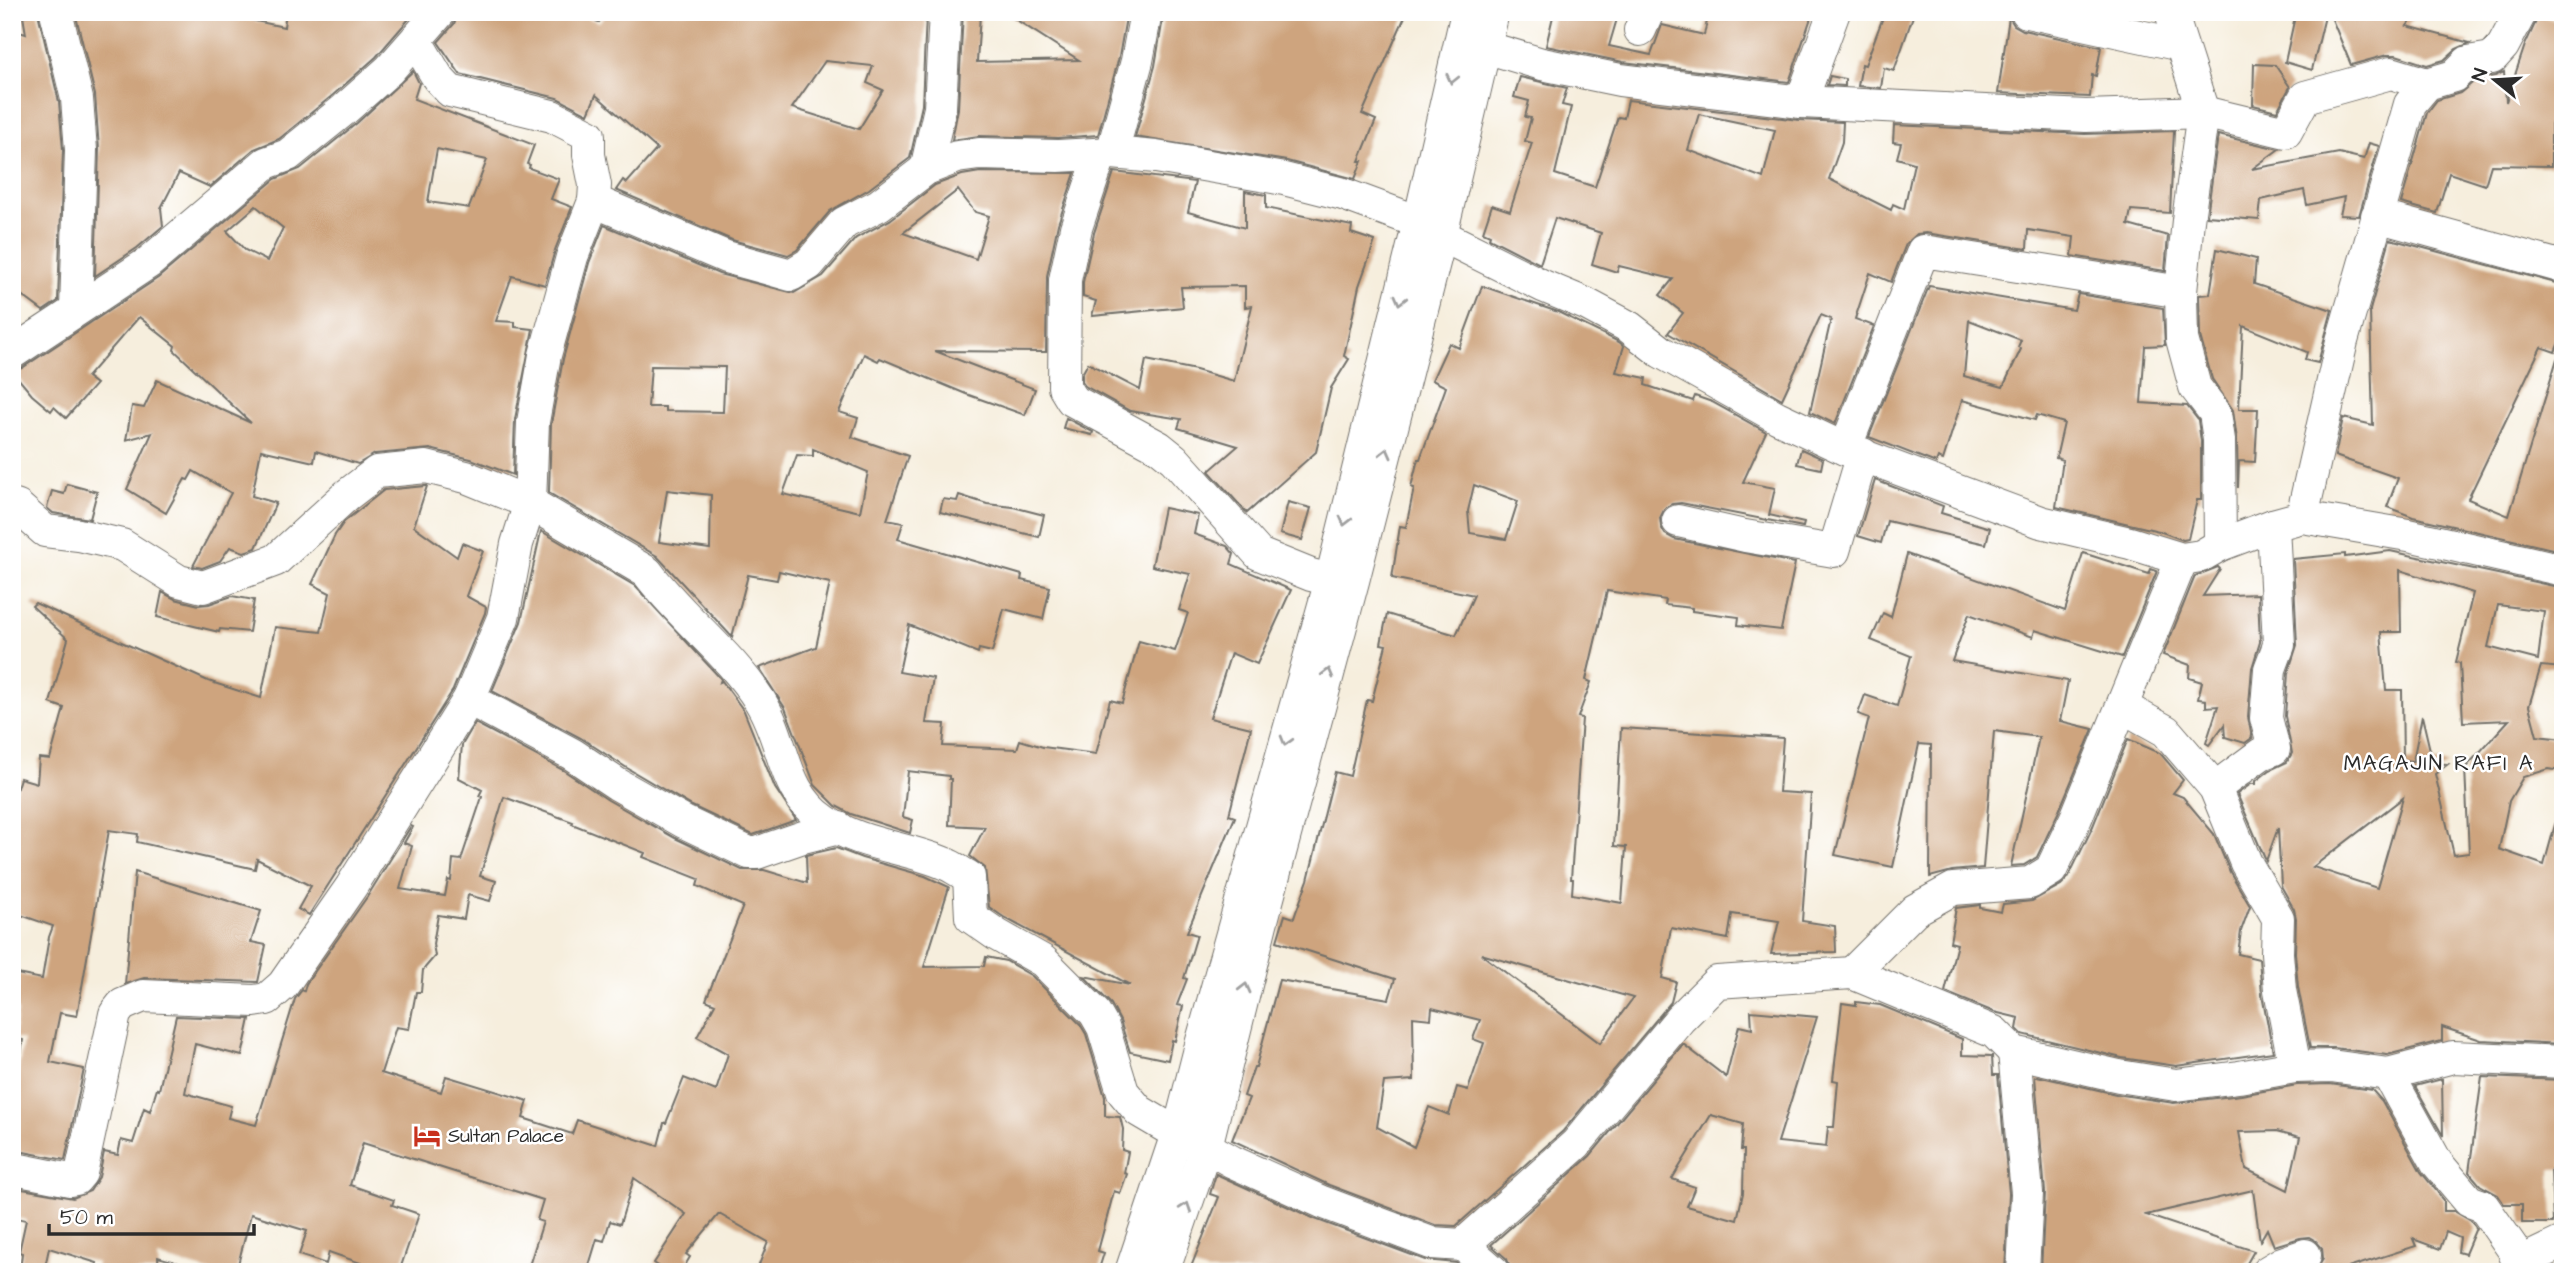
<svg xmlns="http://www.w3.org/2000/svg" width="2575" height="1284" viewBox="0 0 2575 1284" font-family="'Architects Daughter',sans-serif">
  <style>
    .building { fill: #cea47e; fill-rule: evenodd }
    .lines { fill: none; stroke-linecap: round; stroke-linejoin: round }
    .minor-casing { stroke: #726f69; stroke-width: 34 }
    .minor { stroke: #fff; stroke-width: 32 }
    .oneway { stroke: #a0a0a0 }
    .labels { text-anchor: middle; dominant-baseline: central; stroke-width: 5; stroke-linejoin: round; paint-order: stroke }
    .poi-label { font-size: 19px; fill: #2b2b2b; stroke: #fff; text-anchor: start }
    .neighbourhood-label { font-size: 21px; letter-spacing: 2px; fill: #2b2b2b; stroke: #fff }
  </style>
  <rect width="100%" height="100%" fill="#fff"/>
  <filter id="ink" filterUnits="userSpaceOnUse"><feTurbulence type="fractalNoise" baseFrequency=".0143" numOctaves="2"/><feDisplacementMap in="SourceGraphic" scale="14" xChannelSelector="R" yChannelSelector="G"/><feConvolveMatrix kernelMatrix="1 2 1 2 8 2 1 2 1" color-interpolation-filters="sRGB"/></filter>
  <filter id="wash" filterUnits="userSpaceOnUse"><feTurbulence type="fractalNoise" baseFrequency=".00686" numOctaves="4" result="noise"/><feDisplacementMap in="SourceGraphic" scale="28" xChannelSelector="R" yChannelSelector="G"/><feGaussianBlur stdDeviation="1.57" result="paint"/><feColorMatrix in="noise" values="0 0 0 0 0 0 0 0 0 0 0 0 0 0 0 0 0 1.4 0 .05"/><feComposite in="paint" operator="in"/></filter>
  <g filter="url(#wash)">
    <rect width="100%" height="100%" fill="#f6eedd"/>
    <g id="blocks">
      <g class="building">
        <path d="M75,12H228L227,15L284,27L286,12H415L376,57L333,95L279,139L254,149L210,187L179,173L161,208L163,226L137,248L95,276L99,149L95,95Z"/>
        <path d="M458,12H570L599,22L607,12H890L926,15L922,105L910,158L869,189L830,211L797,250L788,255L732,240L616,190L623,180L627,183L657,149L596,95L588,114L557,98L460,74L438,42L454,24ZM825,61L873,66L867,83L883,90L859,129L792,108Z"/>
        <path d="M963,12L980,14L977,62L1079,60L1004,12H1127L1119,57L1098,135L1058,138L979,136L952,140L958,109Z"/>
        <path d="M1164,12H1203L1233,19L1235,12H1407L1362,114L1376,120L1359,161H1362L1355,179L1287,161L1135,137L1155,66Z"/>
        <path d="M1554,12H1619L1609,46L1651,55L1662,25L1704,35L1709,12H1813L1789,82L1623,62L1546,46Z"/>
        <path d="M1885,12L1913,16L1894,71L1884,68L1881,88L1858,86L1862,64L1865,65Z"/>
        <path d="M2296,12H2326L2312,70L2285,62Z"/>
        <path d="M2329,12H2418L2407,26L2470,43L2456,49L2444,60L2427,65L2396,55H2387L2351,65Z"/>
        <path d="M38,13L59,102L63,150L58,301L43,311L12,288V30L26,34L23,16Z"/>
        <path d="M2539,15L2563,23V126L2551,124V166L2491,165L2485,185L2449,173L2437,213L2401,203L2427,113L2437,100L2460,93L2477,79L2495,76L2504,72L2506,102L2525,45Z"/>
        <path d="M2009,17L2014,25L2023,30L2101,47L2096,76L2092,75L2090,97L1998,93Z"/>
        <path d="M2254,64L2275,65L2290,87L2277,111L2253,105Z"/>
        <path d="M413,71L419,83L414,99L534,145L527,164L530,165L529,168L559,179L551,199L572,207L555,250L545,285L512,276L496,321L515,322V327L533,329L515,419L513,475L471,459L430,449L375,454L358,464L316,451L314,462L261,450L252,496L276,503L256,548L244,552L230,547L220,561L202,568L193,566L231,493L193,471L188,480L185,479L166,513L127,489L152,433L126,440L132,406L144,408L157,380L251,423L174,350L175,346L139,317L87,377L96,384L66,418L54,407L51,411L32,395L12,371L22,368L158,278L275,179L300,169L357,123ZM437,149L487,160L469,208L428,202ZM256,206L283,228L267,261L245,250L227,231Z"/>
        <path d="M1830,76L1845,79V86L1827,85Z"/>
        <path d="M1520,77L1567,88L1562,105L1571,107L1555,174L1595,187L1618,117L1624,118L1628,100L1799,120L1843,122L1842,142L1829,179L1891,210L1893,204L1904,209L1914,163L1897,158L1901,143L1893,142L1894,125L2085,134L2174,131L2170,213L2131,210L2128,225L2168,236L2165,271L2072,256L2074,237L2028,230L2027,249L1926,233L1917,234L1906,244L1891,282L1870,273L1855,319L1874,326L1835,424L1810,412L1831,319L1821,315L1782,399L1668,333L1683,313L1660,295L1673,279L1619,266L1617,272L1592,264L1601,233L1555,218L1540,264L1489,238L1490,235L1483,232L1492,205L1510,211L1532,143L1525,141L1531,118L1525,117L1529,101L1514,97ZM1699,114L1775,130L1763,178L1688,150Z"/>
        <path d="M2218,135L2279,149L2252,169L2339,153L2364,159L2369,143L2379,146L2359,216L2340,215L2344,197L2307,205L2304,190L2261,200L2259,220L2207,216Z"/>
        <path d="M980,172L1075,173L1058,224L1047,276L1046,352L935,351L1035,389L1025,415L966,394L880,358L878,361L864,354L839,412L858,418L852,437L908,456L887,520L903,523L898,539L1022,575L1021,580L1050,587L1043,619L1004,609L992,652L979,649L978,653L909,625L899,672L933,678L926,723L945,724L943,746L1017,749L1020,740L1043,747L1096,754L1110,700L1122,703L1139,641L1175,651L1188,613L1179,610L1190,574L1152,566L1164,508L1198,515L1194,534L1227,546L1234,554L1231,564L1291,590L1257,664L1231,653L1210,718L1251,728L1229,815L1235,817L1187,932L1197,935L1184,978L1187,979L1177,1005L1183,1006L1175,1041L1172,1040L1168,1060L1130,1052L1120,1021L1111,1004L1084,976L1130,985L1005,918L989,907L985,868L970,856L985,827L949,825L951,779H949V776L908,771L903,817L913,820L910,833L851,814L836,806L815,785L785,708L759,668L816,647L830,583L779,571L777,580L748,575L732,637L657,556L549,493L551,424L563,359L589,263L604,225L719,274L794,293L823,276L856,238L890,220L935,185L962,175ZM958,190L975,212L989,216L976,259L903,233ZM651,366L725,367L723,412L665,411V407H648ZM813,449L868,472L860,512L783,494L797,455L813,456ZM667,490L711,495L710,549L659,542Z"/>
        <path d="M1114,172L1195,182L1188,212L1245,228V191L1266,195V208L1352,226L1351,233L1375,241L1359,286L1352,319L1344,356L1349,359L1331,388L1316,452L1247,513L1209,471L1238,446L1178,428L1181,419L1130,411L1085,386L1082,382V374L1088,363L1140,390L1146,360L1196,370L1234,381L1252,306L1245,307V286L1181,287L1183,307L1092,316L1096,301L1083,297V282L1094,233Z"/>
        <path d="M2390,239L2563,285V333L2555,352L2541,347L2468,499L2509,516L2557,359L2563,360L2561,551L2413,517L2387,507L2398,478L2335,456L2343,418L2373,425L2370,310Z"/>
        <path d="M2217,249L2256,259L2254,284L2332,310L2318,363L2305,360L2307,352L2243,326L2239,409H2258L2255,462L2239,461L2238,488L2237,440L2233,410L2212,379L2200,336L2199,295L2210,294Z"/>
        <path d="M1482,286L1558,312L1619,342L1624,346L1616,372L1646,378L1645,385L1693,401L1695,396L1712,402L1766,432L1743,482L1775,488L1769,515L1804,523L1803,527L1681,503L1672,504L1665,508L1660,518L1661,527L1665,534L1674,539L1795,563L1781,630L1738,625L1739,617L1692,611V608L1665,605L1666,600L1607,591L1586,680L1591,682L1578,717L1582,718L1571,879H1573L1572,894L1622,903L1626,847L1614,846L1621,728L1783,738L1779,792L1811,794L1802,921L1835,926L1836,952L1771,954L1779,921L1732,914L1728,939L1671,928L1662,978L1676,982L1671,1002L1563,1131L1456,1226L1435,1225L1329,1185L1232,1140L1249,1098L1244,1096L1254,1067H1256L1279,980L1389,999L1395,979L1277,941L1285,915L1294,918L1296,912L1308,880L1335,772L1350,776L1367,700L1372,701L1386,645L1381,644L1387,614L1456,635L1474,595L1392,578L1400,526L1406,527L1414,488L1411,487L1418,459H1420L1446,387L1432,380L1449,343L1459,348ZM1474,485L1518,501L1506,539L1470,533L1468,511ZM1481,954L1633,998L1600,1043ZM1432,1008L1480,1020L1473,1039L1484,1043L1468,1090L1457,1087L1449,1115L1429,1107L1414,1147L1377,1127L1384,1082L1414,1080L1413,1017L1431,1019Z"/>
        <path d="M1929,286L2074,310L2078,294L2163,308L2165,345L2145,346L2141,403L2187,406L2198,420L2201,441V500H2197L2188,539L2183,540L2159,531L2056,507L2063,460L2056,458L2064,423L2037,415L2035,420L1962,400L1943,460L1938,458L1936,463L1869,437ZM1969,320L2021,340L2018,347L2021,349L2003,387L1964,376Z"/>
        <path d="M1066,418L1093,432L1092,435L1063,428Z"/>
        <path d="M1801,449L1823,459L1821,469L1797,464Z"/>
        <path d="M1875,480L1943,506L1941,513L1990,528L1986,544L1887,521L1881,543L1858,536Z"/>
        <path d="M67,484L97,492L90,519L53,513L47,508L52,491L64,494Z"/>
        <path d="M425,486H427L414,526L457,557L462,543L483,551L466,596L486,607L485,613L453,690L309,915L298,909L311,886L257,859L255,869L137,842L138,834L109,830L77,1016L60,1013L50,1062L84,1069L65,1160L24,1152L12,1153V1079L17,1080L23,1040L14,1038L18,1010H12V973L42,979L49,937L53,926L12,912V804L20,778L37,783L39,758L50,759L64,708L50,703L68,639L32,606L35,603L208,681L261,698L275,627L321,632L330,593L312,584L335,535L344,522L384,490Z"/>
        <path d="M959,495L987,504L1013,507L1044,515L1039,537L940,512L943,499L957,501Z"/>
        <path d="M1288,502L1311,508L1302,540L1280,534Z"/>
        <path d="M541,531L635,586L721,679L720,682L722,681L744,711L775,788L796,820L753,835L692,806L627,768L581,738L492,691L521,622Z"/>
        <path d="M2390,551L2563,588V668L2541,666L2529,706L2537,736L2563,739L2561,771L2549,769L2523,777L2509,801L2499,849L2544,865L2556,821L2563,822V1044L2481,1040L2442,1027V1041L2387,1055L2334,1048H2310L2298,987L2295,953L2296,918L2294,909L2281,886L2278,828L2266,861L2237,794L2251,784H2256V781L2270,770L2287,762L2292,753L2285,716L2288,673L2297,645L2293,559L2345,554V557ZM2400,570L2473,593L2456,662L2460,663L2463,722L2509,720L2465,768L2469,853L2454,855L2435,774L2448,764L2433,763L2422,716L2413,761L2403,760L2402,690H2386L2381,632H2401ZM2498,605L2544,611L2538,660L2488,647ZM2403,798L2377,888L2313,867Z"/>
        <path d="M2083,553L2149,574L2151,569L2157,571L2122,657L2035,630L2033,637L1969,614L1952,661L2068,681L2060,721L2093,729L2059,811L2037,857L2024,865L2011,866L2039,737L1994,731L1983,868L1952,871L1930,877L1931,745L1919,744L1893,867L1835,855L1869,718L1858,714L1865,695L1897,706L1911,656L1871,640L1883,613L1891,617L1907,554L2065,611Z"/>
        <path d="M2218,567L2220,569L2203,596L2258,594L2260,642L2252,668L2248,717L2252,738L2245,743L2225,737L2224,725L2209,745L2206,743L2218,706L2206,707V700L2198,699L2202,682L2189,678L2190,665L2163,655L2195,576Z"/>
        <path d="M162,592L175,599L199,605L209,604L232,596L254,600L249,632L220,629L219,632L157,617Z"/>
        <path d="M475,723L563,770L608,800L675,838L742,870H764L807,883L806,855L836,848L862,858L925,876L949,887L924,967L984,966L986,957L1006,961L1032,976L1080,1024L1086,1034L1105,1097V1116L1120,1117L1123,1129L1122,1150L1128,1152L1124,1173L1127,1174L1120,1193L1114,1191L1098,1251L1104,1253L1098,1272H775L759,1265L768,1242L719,1214L686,1254L690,1257L681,1272H667L654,1263L686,1214L634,1178L620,1224L610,1221L604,1241L597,1239L587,1272H527L543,1222L537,1220L543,1200L363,1143L350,1185L394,1200L392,1205L419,1214L399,1272H386L329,1252L326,1264L299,1255L307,1231L251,1214L236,1272H211L158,1257L159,1272H108L96,1268L97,1263L49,1248L44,1272H20L22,1253L19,1252L26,1220L12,1217V1192L22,1189L73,1198L90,1191L99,1177L104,1152L118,1155L121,1140L133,1143L144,1108L150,1111L157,1089L159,1090L176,1016L250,1019L242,1056L195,1044L185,1093L231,1106L228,1118L256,1125L295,999L302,990L304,991L306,984L367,897L411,826L413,827L404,843L412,846L400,889L445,896L448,880L451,881L453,859L461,860L482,797L479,796L482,790L459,778L462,745ZM504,797L573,822L572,824L645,853L643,857L699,879L697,886L743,906L706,1000L715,1004L697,1037L728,1054L716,1091L684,1078L666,1123H664L658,1146L577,1120L572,1134L523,1118L528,1101L446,1076L441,1092L381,1073L396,1027L409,1029L416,992H421L423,970L435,956L433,944L438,915L464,919L468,895L490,901L496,881L480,876Z"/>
        <path d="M2128,739L2160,753L2183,780L2173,793L2183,797L2214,834L2230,872L2250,906L2241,931L2238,954L2259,959L2262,994L2273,1052L2176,1066L2122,1058L2022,1034L2017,1029L2019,1018L1994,1012L1945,992L1957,944L1950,942L1956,908L1980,905V908L2001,912L2003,904L2032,901L2061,885L2068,878L2093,826Z"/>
        <path d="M135,872L261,911L251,942L266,945L258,982L144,978L125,984Z"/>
        <path d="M1856,1002L1880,1005L1962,1039V1055L1992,1056L1993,1075H1998L2009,1193L2005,1272H1512L1507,1259L1491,1245L1590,1156L1683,1044L1726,1077L1739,1026L1752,1029L1751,1011L1817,1017L1778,1142L1826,1147L1828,1127H1834L1838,1081L1833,1080L1842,1003L1856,1005ZM1711,1115L1743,1124L1741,1150H1744L1743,1193L1737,1220L1687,1206L1695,1187L1672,1179Z"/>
        <path d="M2037,1076L2116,1094L2174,1103L2241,1095L2297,1085L2330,1084L2372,1090L2382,1101L2421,1172L2444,1200V1211H2454L2471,1221L2476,1228L2465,1254L2458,1252L2460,1238L2446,1232L2440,1249L2413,1239L2416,1246L2336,1272H2315L2323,1258L2322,1248L2316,1241L2309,1237L2300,1238L2274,1246L2267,1229L2260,1241L2253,1190L2146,1215L2254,1251L2242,1272H2041L2045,1192L2035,1077ZM2277,1131L2300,1137L2288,1190L2246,1169L2239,1132Z"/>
        <path d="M2482,1077L2563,1080V1169H2551L2553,1223H2522V1204H2504L2498,1195L2480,1185L2469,1172Z"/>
        <path d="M2442,1079L2443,1136L2415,1086Z"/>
        <path d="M1216,1174L1315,1219L1425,1260L1456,1263L1466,1272H1208L1191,1267L1219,1197L1210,1194Z"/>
      </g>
    </g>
  </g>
  <g filter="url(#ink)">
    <use href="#blocks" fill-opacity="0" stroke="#726f69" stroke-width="2"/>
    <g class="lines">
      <defs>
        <g id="minor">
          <path d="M56,12L77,99L81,150L76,309"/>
          <path d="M2027,12L2181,45"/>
          <path d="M2171,12L2203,112L2188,220L2181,292L2182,339L2195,387L2215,413L2219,440L2220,545"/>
          <path d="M1640,30L1648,12"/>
          <path d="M1485,47L1542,64L1620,80L1801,102L2086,116L2203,112L2286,132L2305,97L2391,73L2427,84"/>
          <path d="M1801,102L1834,12"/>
          <path d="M1112,153L1137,61L1146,12"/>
          <path d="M1100,156L1076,228L1065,280L1064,387L1072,400L1159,447L1174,459L1259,554L1311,575L1331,580"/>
          <path d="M926,169L940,108L945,12"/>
          <path d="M594,201L726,257L791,275L809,264L844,223L879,205L926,169L957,157L979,154L1058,156L1112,153L1156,157L1284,179L1343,194L1419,222"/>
          <path d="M2377,216L2563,267"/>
          <path d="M1441,235L1543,286L1586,304L1629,327L1661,352L1777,417L1845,449L2041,522L2130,543L2182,559L2201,556L2220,545L2273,525L2302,517L2408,535L2563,570"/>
          <path d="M12,353L148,263L266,163L288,155L345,109L389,70L440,12"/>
          <path d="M1845,449L1923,251L2181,292"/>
          <path d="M12,505L18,507L45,531L79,535L122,545L179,581L203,587L276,560L347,495L377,472L426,467L466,477L530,503L647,572C681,618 730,653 760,701C786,743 781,791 825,821C860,845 907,847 946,864C954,867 961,873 969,877L971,917L997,935L1043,961L1095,1013L1103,1027L1123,1092L1139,1111L1178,1134L1206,1147L1233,1162L1322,1202L1431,1243L1463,1245L1494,1272"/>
          <path d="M2302,517L2342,341L2410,104L2427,84L2454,76L2468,62L2492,58L2503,46L2521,12"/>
          <path d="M1678,521L1745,536L1834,551L1863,454"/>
          <path d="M469,699L572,754L617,784L684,822L749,853H757L803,837L839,828"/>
          <path d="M2123,707L2166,731L2215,788L2246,863L2278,918L2277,953L2280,990L2295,1067"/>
          <path d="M2215,788L2261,754L2274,749L2266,718L2270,669L2279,645L2273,525"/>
          <path d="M1852,973L1915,910L1953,889L2030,883L2051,870L2076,818L2182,559"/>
          <path d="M2014,1052L2027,1193L2023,1272"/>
          <path d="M2388,1074L2437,1163L2469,1201L2483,1206L2513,1249L2521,1272"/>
          <path d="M12,1174L14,1171L20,1170L70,1180L76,1179L81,1173L115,1014L122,1005L143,996L254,1001L267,999L283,985L351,887L469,699L503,618L517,544L530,503L533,422L545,355L572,257L594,201L595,185L589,155V135L552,116L450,91L438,78L416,41"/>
          <path d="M1463,1245L1576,1144L1680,1019L1717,982L1852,973L1994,1032L2014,1052L2119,1076L2176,1085L2239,1077L2295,1067L2331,1066L2388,1074L2453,1057L2563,1062"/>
          <path d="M2519,1263L2563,1242"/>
          <path d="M1131,1272L1182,1119L1202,1041L1331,580L1419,222L1467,12"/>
          <path d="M1163,1272L1206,1147L1261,924L1353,581L1441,235L1493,12"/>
          <path d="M2267,1272L2282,1263L2305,1255"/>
        </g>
      </defs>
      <use href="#minor" class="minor-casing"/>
      <use href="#minor" class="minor"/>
    </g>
    <defs><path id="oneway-chevron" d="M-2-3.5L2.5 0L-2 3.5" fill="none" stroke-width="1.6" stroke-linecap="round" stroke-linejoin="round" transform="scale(1.75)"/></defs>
    <g class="oneway">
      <use href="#oneway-chevron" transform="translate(1452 79) rotate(103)"/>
      <use href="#oneway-chevron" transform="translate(1400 300) rotate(104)"/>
      <use href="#oneway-chevron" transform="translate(1386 453) rotate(-76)"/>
      <use href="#oneway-chevron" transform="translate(1345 521) rotate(104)"/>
      <use href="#oneway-chevron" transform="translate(1328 673) rotate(-75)"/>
      <use href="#oneway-chevron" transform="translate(1286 741) rotate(106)"/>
      <use href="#oneway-chevron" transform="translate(1245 988) rotate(-76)"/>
      <use href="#oneway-chevron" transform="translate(1186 1207) rotate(-71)"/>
    </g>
  </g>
  <defs>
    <symbol id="hotel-bare" viewBox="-9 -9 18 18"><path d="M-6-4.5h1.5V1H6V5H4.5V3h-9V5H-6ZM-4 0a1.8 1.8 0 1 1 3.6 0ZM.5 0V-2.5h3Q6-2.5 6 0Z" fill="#c8321e" stroke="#fff" stroke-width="2.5" paint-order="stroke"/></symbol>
  </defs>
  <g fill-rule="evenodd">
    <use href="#hotel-bare" x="408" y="1117" width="38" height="38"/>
  </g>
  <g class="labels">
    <g class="poi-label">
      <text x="448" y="1136">Sultan Palace</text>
    </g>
    <g class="neighbourhood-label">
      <text x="2439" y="763">MAGAJIN RAFI A</text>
    </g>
  </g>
  <rect width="2575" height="1284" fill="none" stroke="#fff" stroke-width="42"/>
  <g transform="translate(2495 80) rotate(288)" stroke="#ffffff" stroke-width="5" paint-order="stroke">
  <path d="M0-5L12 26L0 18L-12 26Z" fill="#2b2b2b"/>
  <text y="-10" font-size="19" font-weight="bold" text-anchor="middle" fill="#2b2b2b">N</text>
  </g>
  <path d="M49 1224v10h205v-10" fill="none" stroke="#2b2b2b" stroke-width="3.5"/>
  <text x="60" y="1224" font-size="21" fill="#2b2b2b" stroke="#ffffff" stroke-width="5" paint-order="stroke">50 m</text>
</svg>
